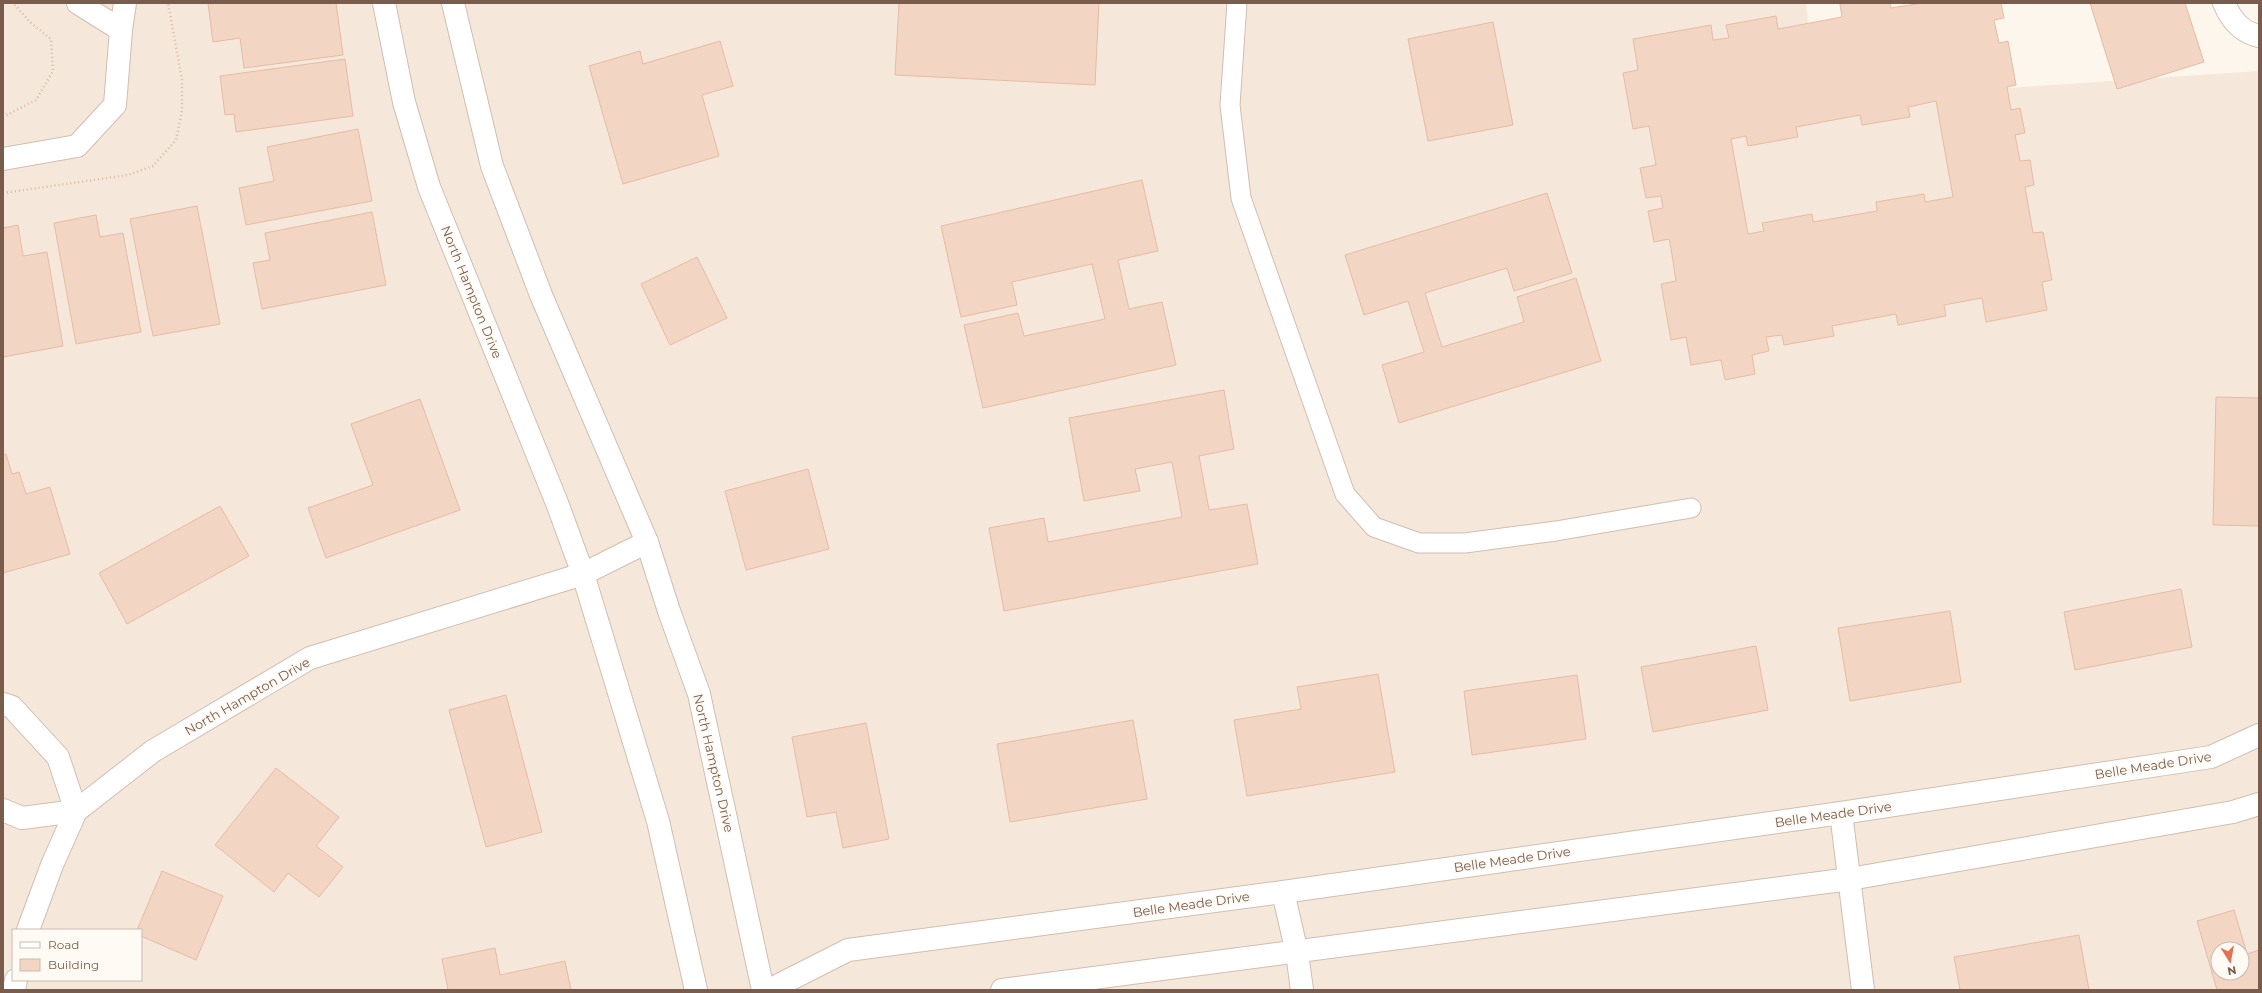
<svg xmlns="http://www.w3.org/2000/svg" width="2262" height="993" viewBox="0 0 2262 993" font-family="Montserrat,sans-serif">
  <style>
    .residential { fill: #f5e8da; fill-rule: evenodd }
    .building { fill: #f3d5c3; stroke: #e6bba3; fill-rule: evenodd }
    .lines { fill: none; stroke-linecap: round; stroke-linejoin: round }
    .service-casing { stroke: #d1beb0; stroke-width: 21 }
    .minor-casing { stroke: #d1beb0; stroke-width: 24 }
    .path { stroke: #d9b8a5; stroke-width: 2.5; stroke-dasharray: 1 3; stroke-linecap: butt }
    .service { stroke: #fff; stroke-width: 19 }
    .minor { stroke: #fff; stroke-width: 22 }
    .labels { text-anchor: middle; dominant-baseline: central; stroke-width: 3.5; stroke-linejoin: round; paint-order: stroke }
    .street-label { font-size: 13px; fill: #7a5c4d; stroke: #fffaf3 }
  </style>
  <rect width="100%" height="100%" fill="#fdf6ec"/>
  <path class="residential" d="M3,3H1806L1816,101L2259,71V990H3ZM13,930H141V980H13ZM2218,949H2242V973H2218Z"/>
  <g class="building">
    <path d="M208,3H336L343,55L244,68L240,38L213,42Z"/>
    <path d="M899,3H1099L1095,85L895,75Z"/>
    <path d="M1846,3H1890L1891,8L1922,3H2001L2004,18L1994,20L1999,43L2008,41L2016,85L2007,87L2011,110L2020,108L2025,133L2015,135L2020,161L2030,160L2034,185L2025,187L2033,233L2043,232L2052,280L2042,282L2047,310L1986,322L1982,298L1944,305L1946,316L1898,325L1896,314L1832,326L1834,336L1784,345L1782,335L1766,337L1769,351L1752,355L1755,374L1725,380L1721,360L1691,365L1686,337L1671,340L1661,284L1676,281L1671,248L1669,239L1654,242L1648,211L1663,208L1661,196L1646,198L1640,168L1656,165L1649,126L1633,129L1623,73L1638,70L1633,39L1711,25L1713,40L1729,38L1726,25L1776,16L1778,29L1842,17L1840,4ZM1936,101L1953,197L1925,202L1924,194L1876,202L1877,211L1813,222L1812,214L1762,223L1764,231L1748,234L1731,139L1746,136L1748,146L1798,137L1796,127L1860,115L1862,125L1910,117L1908,107Z"/>
    <path d="M2090,3H2185L2204,62L2117,89Z"/>
    <path d="M1493,22L1513,125L1428,141L1408,39Z"/>
    <path d="M720,41L733,86L702,95L719,156L623,184L589,66L640,51L643,64Z"/>
    <path d="M345,59L353,116L236,132L234,114L225,115L220,76Z"/>
    <path d="M358,129L372,201L246,225L239,188L274,181L267,147Z"/>
    <path d="M1142,180L1158,251L1118,260L1129,309L1162,302L1176,365L983,408L964,325L1018,313L1024,336L1105,319L1092,264L1012,282L1017,305L961,317L941,226Z"/>
    <path d="M1547,193L1572,273L1514,291L1507,268L1425,293L1442,347L1524,322L1517,297L1576,278L1601,361L1399,423L1382,365L1424,352L1408,301L1364,315L1345,255Z"/>
    <path d="M197,206L220,324L153,336L130,219Z"/>
    <path d="M372,212L386,285L262,309L253,263L270,260L265,233Z"/>
    <path d="M96,215L100,237L123,233L141,332L76,344L54,223Z"/>
    <path d="M18,225L23,256L47,252L63,346L3,357V228Z"/>
    <path d="M697,257L727,318L670,345L641,284Z"/>
    <path d="M1224,390L1234,449L1199,456L1209,510L1247,504L1258,564L1004,611L989,528L1044,518L1048,542L1182,517L1172,462L1135,469L1140,491L1084,501L1069,418Z"/>
    <path d="M2216,397L2259,398V526L2213,525Z"/>
    <path d="M420,399L460,510L326,558L308,508L373,485L351,424Z"/>
    <path d="M6,454L12,474L19,472L26,494L50,487L70,554L3,573V455Z"/>
    <path d="M808,469L829,549L746,570L725,491Z"/>
    <path d="M220,506L249,556L127,624L99,573Z"/>
    <path d="M2181,589L2192,647L2075,670L2064,612Z"/>
    <path d="M1950,611L1961,682L1850,701L1838,628Z"/>
    <path d="M1756,646L1768,710L1653,732L1641,667Z"/>
    <path d="M1378,674L1395,772L1247,796L1234,720L1301,709L1297,687Z"/>
    <path d="M1577,675L1586,739L1472,755L1464,691Z"/>
    <path d="M506,695L542,832L486,847L449,710Z"/>
    <path d="M1133,720L1147,799L1010,822L997,744Z"/>
    <path d="M866,723L889,839L843,848L836,812L807,817L792,737Z"/>
    <path d="M276,768L339,817L316,846L343,867L319,897L288,873L274,892L215,845Z"/>
    <path d="M162,871L223,896L196,960L141,936V930H137Z"/>
    <path d="M2234,910L2247,954L2259,950V990H2217L2197,921ZM2218,949H2242V973H2218Z"/>
    <path d="M2079,935L2089,990H1960L1954,957Z"/>
    <path d="M495,948L500,975L565,961L571,990H448L442,959Z"/>
  </g>
  <g class="lines">
    <defs>
      <path id="service" d="M1237,3L1230,105L1241,198L1345,494L1374,527L1419,543H1465L1556,531L1691,508"/>
      <g id="minor">
        <path d="M78,3L121,30L125,3"/>
        <path d="M384,3L404,102L429,187L557,503L583,574L658,821L696,990"/>
        <path d="M453,3L492,166L541,295L647,542L669,611L699,694L763,990"/>
        <path d="M2224,3C2231,20 2241,32 2259,36"/>
        <path d="M3,159L77,146L115,105L121,30"/>
        <path d="M3,704L12,707L58,757L76,811L22,818L3,810"/>
        <path d="M1841,813L1863,990"/>
        <path d="M1283,892L1297,953L1302,990"/>
        <path d="M28,930L52,865L76,811L153,751L310,658L583,574L647,542"/>
        <path d="M14,990L16,980"/>
        <path d="M769,990L848,950L1283,892L1841,813L2211,757L2259,735"/>
        <path d="M1002,990L1850,879L2233,812L2259,804"/>
      </g>
    </defs>
    <use href="#service" class="service-casing"/>
    <use href="#minor" class="minor-casing"/>
    <g class="path">
      <path d="M3,117L36,100L53,71L51,39L32,24L13,3"/>
      <path d="M3,193L128,175L153,166L176,140L182,111V80L168,3"/>
    </g>
    <use href="#service" class="service"/>
    <use href="#minor" class="minor"/>
  </g>
  <g class="labels">
    <g class="street-label">
      <text transform="translate(472 292) rotate(68)">North Hampton Drive</text>
      <text transform="translate(247 696) rotate(-30)">North Hampton Drive</text>
      <text transform="translate(714 763) rotate(77)">North Hampton Drive</text>
      <text transform="translate(2153 765) rotate(-9)">Belle Meade Drive</text>
      <text transform="translate(1833 814) rotate(-8)">Belle Meade Drive</text>
      <text transform="translate(1512 859) rotate(-8)">Belle Meade Drive</text>
      <text transform="translate(1191 904) rotate(-8)">Belle Meade Drive</text>
    </g>
  </g>
  <rect width="2262" height="993" fill="none" stroke="#7a5c4d" stroke-width="8"/>
  <rect x="12" y="929" width="130" height="52" fill="#fffaf3" stroke="#cabbb1"/>
  <rect x="20" y="942" width="20" height="6" fill="#ffffff" stroke="#cabbb1"/>
  <text x="48" y="949" font-size="12" fill="#7a5c4d">Road</text>
  <rect x="20" y="959" width="20" height="12" fill="#f3d5c3" stroke="#cabbb1"/>
  <text x="48" y="969" font-size="12" fill="#7a5c4d">Building</text>
  <g transform="translate(2230 961) rotate(169)"><circle r="19" fill="#fffaf3" stroke="#cabbb1"/>
  <path d="M0-3L7 15L0 10L-7 15Z" fill="#e76f51"/>
  <text y="-6" font-size="11" font-weight="bold" text-anchor="middle" fill="#7a5c4d">N</text>
  </g>
</svg>
